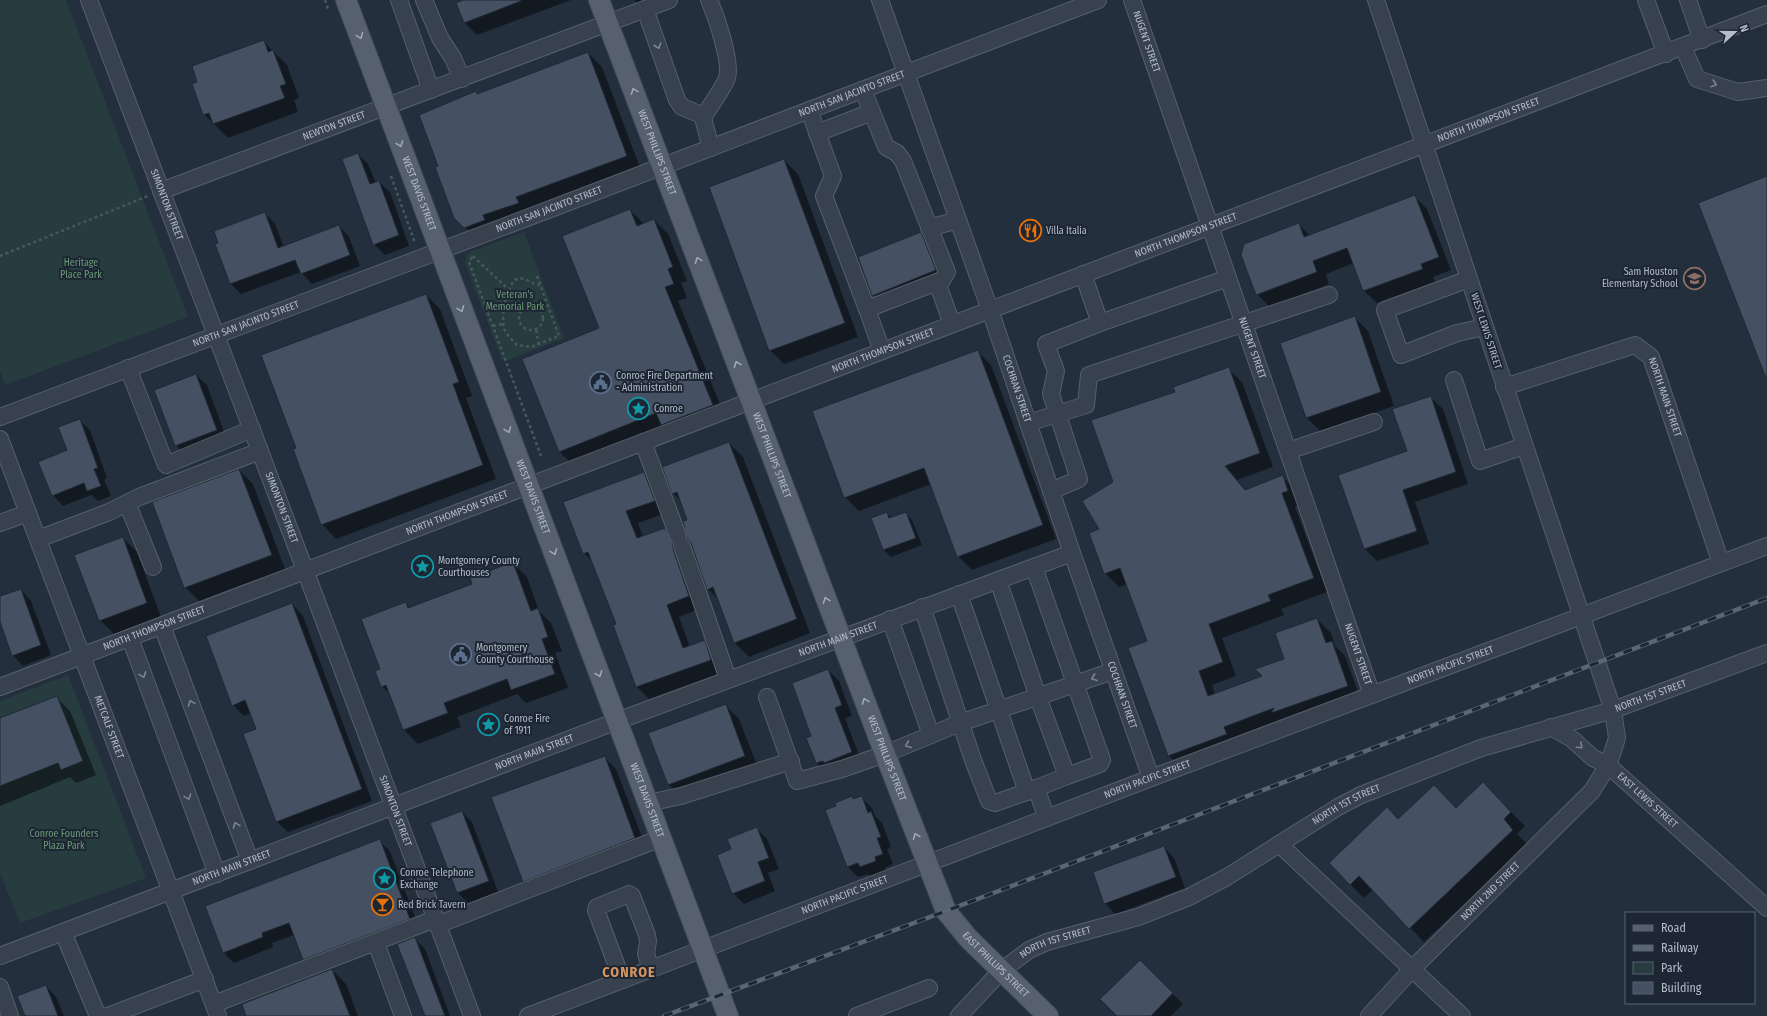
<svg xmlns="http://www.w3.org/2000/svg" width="1767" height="1016" viewBox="0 0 1767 1016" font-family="'Fira Sans Condensed',sans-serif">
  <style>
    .green { fill: #263c3f }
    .shadow { fill: #0007 }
    .building { fill: #455162; stroke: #1f2835 }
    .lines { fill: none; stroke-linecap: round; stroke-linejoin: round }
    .minor-casing { stroke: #565f6c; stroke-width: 18 }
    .major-casing { stroke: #414a57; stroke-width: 22 }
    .path { stroke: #44595c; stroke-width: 2.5; stroke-dasharray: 3 3; stroke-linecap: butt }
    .minor { stroke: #38414e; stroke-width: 16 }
    .major { stroke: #56606e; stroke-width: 20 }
    .rail-casing { stroke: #5a6575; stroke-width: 4.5 }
    .rail { stroke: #1d2633; stroke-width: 3; stroke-dasharray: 9; stroke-linecap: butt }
    .oneway { stroke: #a1aab7 }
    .oneway2 { stroke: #7c8592 }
    .labels { text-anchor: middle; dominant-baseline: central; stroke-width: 4; stroke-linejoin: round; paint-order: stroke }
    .street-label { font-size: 10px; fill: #b4bcc9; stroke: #1d2633 }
    .poi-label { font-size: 10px; fill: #b4bcc9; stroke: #1d2633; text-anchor: start }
    .park-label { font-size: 10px; fill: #6b9a76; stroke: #1d2633 }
    .district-label { font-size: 14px; font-weight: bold; letter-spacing: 1px; fill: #d59563; stroke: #1d2633 }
  </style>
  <rect width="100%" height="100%" fill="#242f3e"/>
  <g class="green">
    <path d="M0,0H66L188,317L5,385L0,371Z"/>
    <path d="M524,232L564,338L503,362L465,263L466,256L470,252Z"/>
    <path d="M68,675L146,878L20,923L0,873V701Z"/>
  </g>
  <g class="shadow">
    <path d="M466,0H571L477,35L464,22Z"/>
    <path d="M634,0H674L645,11Z"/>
    <path d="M263,41L287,65L299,98L294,100L298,112L228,138L204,114Z"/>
    <path d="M588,53L602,67L641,170L479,241L455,217L440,167L477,95Z"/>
    <path d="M358,154L368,164L376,183L379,182L390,192L409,246L385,255L374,244Z"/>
    <path d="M784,160L798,174L858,337L784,364L770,350Z"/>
    <path d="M1414,196L1427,209L1451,270L1433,277L1435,282L1377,303L1364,291L1354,263L1326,274L1329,284L1270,307L1257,294L1299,224L1310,236Z"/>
    <path d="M630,210L644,224L654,220L668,234L687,281L681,283L687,298L678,301L726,419L676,438L666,428L574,466L560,452L601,329Z"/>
    <path d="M265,213L275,224L284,247L339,226L349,237L360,266L312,284L301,272L241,294L230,283Z"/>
    <path d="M920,233L931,244L946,281L883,306L873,295Z"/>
    <path d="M426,295L440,309L472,396L466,398L496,479L336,539L322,524L297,448Z"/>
    <path d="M1354,317L1368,331L1394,406L1321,432L1307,418L1281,343Z"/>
    <path d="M977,351L991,365L1056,539L972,570L958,556L931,484L859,511L845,497Z"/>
    <path d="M1228,369L1242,382L1273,467L1237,480L1246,490L1282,476L1296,490L1301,504L1295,507L1327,592L1281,609L1284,615L1222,638L1236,676L1212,685L1215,694L1263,676L1285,659L1317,619L1331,633L1335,646L1345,656L1361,700L1183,769L1169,756L1129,648L1148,642L1127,584L1119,587L1105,573L1101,530L1114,482L1176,392Z"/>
    <path d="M196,375L207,385L227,440L186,456L176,445Z"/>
    <path d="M1430,397L1443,409L1468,484L1415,502L1429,544L1377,561L1365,549L1340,476L1408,452Z"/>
    <path d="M79,420L90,430L107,478L104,480L111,496L98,501L91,495L63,506L53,495Z"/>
    <path d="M729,443L743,457L810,633L749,657L735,643L718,599L708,589L688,520L681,501L673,493L664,468Z"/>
    <path d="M239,470L253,484L285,569L199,601L185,587Z"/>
    <path d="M644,473L656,485L666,513L638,523L643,537L665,529L677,541L701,608L679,617L690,647L704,641L716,653L723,672L649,699L637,687L614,626L617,624L594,563L584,553Z"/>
    <path d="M887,513L892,518L905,513L912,520L922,545L891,557L884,550L872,518Z"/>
    <path d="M123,538L137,552L161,617L114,634L100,620Z"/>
    <path d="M513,563L527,577L539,611L551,623L562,651L555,653L568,688L526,703L517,694L457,717L461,727L418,744L404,730L391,695L382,686V670L406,603L410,608L473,584Z"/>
    <path d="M21,590L31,601L51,655L23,666L13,655L0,619V597Z"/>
    <path d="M292,604L303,616L372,801L288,832L276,821L257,730L251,713L244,716L233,705Z"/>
    <path d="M828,670L839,681L852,716L845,718L862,763L827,773L817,763L808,738L812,736Z"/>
    <path d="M56,697L70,711L96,775L76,783L70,777L0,806V719Z"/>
    <path d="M725,705L739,719L759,770L683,799L669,785Z"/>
    <path d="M604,757L616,769L647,850L535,893L523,881Z"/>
    <path d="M852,797L854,800L861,797L872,808L875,816L882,823L891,847L887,849L893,864L885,868L886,871L871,877L868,874L858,877L848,867L827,811Z"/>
    <path d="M1497,798L1525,826L1517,834L1527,844L1424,942L1373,889L1364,898L1350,884L1399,820L1456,809Z"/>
    <path d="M462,812L472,822L498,892L468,903L458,893L432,823Z"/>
    <path d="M756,828L767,839L779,869L768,873L775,891L744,904L733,893L732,850Z"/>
    <path d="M379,841L390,851L419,928L314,969L304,959L294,935L272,943L273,947L234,963L223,952Z"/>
    <path d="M1164,847L1174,858L1185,888L1115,914L1105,903Z"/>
    <path d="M414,938L425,949L450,1016H426Z"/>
    <path d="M1140,961L1183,1004L1171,1016H1119Z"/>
    <path d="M332,970L346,984L358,1016H247Z"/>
    <path d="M46,986L56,997L64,1016H26Z"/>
  </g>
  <g class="building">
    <path d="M463,0H521V1L464,23L456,3Z"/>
    <path d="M264,40L268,52L273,50L286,84L280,86L285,98L213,124L209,113L203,115L192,84L197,82L192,66Z"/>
    <path d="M588,52L627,156L516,197L519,203L483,215L485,220L464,228L454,218L435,167L438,166L419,115L476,91L477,94Z"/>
    <path d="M358,153L370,184L379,181L399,235L373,245L342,159Z"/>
    <path d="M784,159L845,323L769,351L709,187Z"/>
    <path d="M1767,176V378H1766L1698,203Z"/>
    <path d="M1415,195L1439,257L1421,264L1423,269L1363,291L1347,248L1313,261L1317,272L1256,295L1241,255L1244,244L1299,223L1304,237Z"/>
    <path d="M630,209L637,226L654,219L673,267L668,269L674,284L665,287L713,405L661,425L656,413L559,452L522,359L599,328L562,236Z"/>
    <path d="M265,212L278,248L339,225L350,255L301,274L295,260L230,284L215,244L218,243L214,231Z"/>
    <path d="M921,232L936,270L872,296L858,257Z"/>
    <path d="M426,294L459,382L453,384L483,465L321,525L293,449L296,448L261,355Z"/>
    <path d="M1355,316L1381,392L1306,418L1280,343Z"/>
    <path d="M978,350L1043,525L957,557L924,468L844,498L812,411Z"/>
    <path d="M1229,367L1260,453L1225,466L1245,490L1283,475L1288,491L1282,493L1314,578L1268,595L1271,601L1209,624L1223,662L1199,671L1208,696L1262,676L1255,669L1284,659L1275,633L1317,618L1326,643L1332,641L1348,686L1271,713L1274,708L1224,727L1227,734L1168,756L1128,648L1147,641L1120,568L1104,574L1089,533L1099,529L1082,501L1113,482L1091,420L1175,392L1173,387Z"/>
    <path d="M196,374L217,430L175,446L154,390Z"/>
    <path d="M1431,396L1456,472L1403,490L1417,531L1364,549L1338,475L1407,451L1392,409Z"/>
    <path d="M80,419L98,468L94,469L101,486L87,491L84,483L52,496L38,462L67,450L58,427Z"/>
    <path d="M729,442L797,619L734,643L713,587L707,590L691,543L687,538L683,521L687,520L677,492L672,494L662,467Z"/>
    <path d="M239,469L272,555L184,588L152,502Z"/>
    <path d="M644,472L655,501L626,511L637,538L665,528L673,544V549L689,596L667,605L683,648L705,640L711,660L636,687L613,625L616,624L588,552L583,554L563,502Z"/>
    <path d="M887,512L889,518L906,512L916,538L883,550L871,518Z"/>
    <path d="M123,537L147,603L99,621L74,555Z"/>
    <path d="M513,562L531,611L538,608L548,637L542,639L555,674L511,690L507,679L444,703L448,713L403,730L386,685L381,687L375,671L380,669L361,619L406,602L408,608L472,584L470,578Z"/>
    <path d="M21,589L41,645L12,656L0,622V596Z"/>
    <path d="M292,603L362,789L276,822L243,734L256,729L245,700L232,706L206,636Z"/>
    <path d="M828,669L842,705L835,708L852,752L824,763L823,761L816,763L806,738L811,736L792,683Z"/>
    <path d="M57,696L83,761L61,770L58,763L0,786V718Z"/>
    <path d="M726,704L745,756L668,785L648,733Z"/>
    <path d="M605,756L635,838L523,882L491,797Z"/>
    <path d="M1483,782L1511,812L1504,819L1513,830L1409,929L1359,876L1350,885L1329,863L1387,807L1398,819L1434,785L1456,808Z"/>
    <path d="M852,796L853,799L862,796L868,813L871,811L881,837L877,838L883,854L875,857L876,861L860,867L858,863L847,867L825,810L836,806L835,803Z"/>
    <path d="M462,811L489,881L457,893L430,823Z"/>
    <path d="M757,827L769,858L758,862L765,881L732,894L717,855L731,849L727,839Z"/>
    <path d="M380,839L410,919L303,960L289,923L262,933L263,937L223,953L205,906Z"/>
    <path d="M1164,846L1176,877L1104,904L1093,872Z"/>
    <path d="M415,937L445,1016H425L397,944Z"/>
    <path d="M1140,960L1173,993L1151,1016H1117L1100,999Z"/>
    <path d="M332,969L350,1016H246L242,1004Z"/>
    <path d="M46,985L58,1016H25L17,996Z"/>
  </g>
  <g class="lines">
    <defs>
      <g id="minor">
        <path id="s1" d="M89,0L305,570L472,1016"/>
        <path d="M399,0L431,90"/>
        <path d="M424,0L440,38L453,58L462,79"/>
        <path d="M709,0C716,16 732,62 727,78C723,89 709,107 703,118L711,148"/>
        <path id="s2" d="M880,0L990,310L1072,553L1151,778"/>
        <path id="s3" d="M1132,0L1372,695"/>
        <path d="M1646,0L1666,54"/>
        <path d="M1688,0L1702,40"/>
        <path d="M645,9L677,100L682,107L704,116"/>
        <path d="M1683,47L1697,79L1738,92L1767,88"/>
        <path d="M809,110L833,176L824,196L867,309L942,280L947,272L903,161L897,153L886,147L863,90"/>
        <path d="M817,133L872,112"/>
        <path id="s4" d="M161,191L669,0"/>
        <path d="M929,228L958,220"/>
        <path d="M1083,274L1100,323L1228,278"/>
        <path d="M1469,279L1385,310L1401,355L1457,333L1485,327"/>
        <path d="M937,282L952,324"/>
        <path d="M867,309L882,351"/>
        <path d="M128,368L166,465L252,429"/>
        <path d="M1454,380L1480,461L1524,446"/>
        <path id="s5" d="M1504,387L1635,345L1651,357L1721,563"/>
        <path id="s6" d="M0,417L553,208L1098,0"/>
        <path d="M1028,423L1086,405L1089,375L1329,295"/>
        <path id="s7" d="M0,439L218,1016"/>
        <path d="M643,442L678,536"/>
        <path d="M1288,451L1374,422"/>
        <path d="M1051,491L1079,479L1051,394L1056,371L1046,344L1100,323"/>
        <path d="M127,503L153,567"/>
        <path d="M0,523L28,513"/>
        <path d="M38,539L109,512L139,497L260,451"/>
        <path d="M682,546L728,679"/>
        <path d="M998,580L1038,697L1067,776L1100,764L1102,760L1034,567"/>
        <path d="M959,594L1027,792L1067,776"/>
        <path d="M922,607L973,760L989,801L995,803L1027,792"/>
        <path d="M890,619L931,735"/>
        <path d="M162,626L250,861"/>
        <path d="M130,638L217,874"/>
        <path id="s8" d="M0,687L1767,14"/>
        <path d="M767,697L797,781L842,769L885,754L960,723L1113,671"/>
        <path id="s9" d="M1551,727L1572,739L1593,758L1608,765L1767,908"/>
        <path d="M1036,788L1047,818"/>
        <path d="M648,803L681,796L791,761"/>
        <path d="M1279,844L1462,1016"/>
        <path d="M437,925L661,838"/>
        <path d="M63,932L97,1014L102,1016"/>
        <path d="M376,943L403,1016"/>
        <path id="s10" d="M0,956L617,721L1072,553"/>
        <path d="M622,980L596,910L597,907L629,894L632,896L647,935L648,941L646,954L651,969"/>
        <path d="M0,987L10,1016"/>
        <path d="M214,1004L435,919"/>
        <path d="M108,1016L205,979"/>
        <path id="s11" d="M528,1016L1151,778L1767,546"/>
        <path d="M857,1016L929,988"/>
        <path id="s12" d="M959,1016L1001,971L1029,950L1047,942L1138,917L1189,897L1227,877L1338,807L1361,795L1481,748L1613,710L1767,653"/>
        <path id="s13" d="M1369,1016L1413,968L1592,791L1608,765L1613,751L1617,738L1613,710L1376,0"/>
      </g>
      <g id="major">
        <path id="s14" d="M346,0L728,1016"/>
        <path id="s15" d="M599,0L885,754L946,911L968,938L1048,1016"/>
      </g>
    </defs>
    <use href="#minor" class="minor-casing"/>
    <use href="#major" class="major-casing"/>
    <g class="path">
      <path d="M325,0L328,9"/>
      <path d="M391,176L415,243"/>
      <path d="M0,256L148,196"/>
      <path d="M473,256L508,289L525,299L528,305"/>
      <path d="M472,257L469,262L541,456"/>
      <path d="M537,276L559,336L531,347L517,345C512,340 506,334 504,328C501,317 506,284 517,279C525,276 532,285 540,285"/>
      <circle cx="531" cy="318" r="12"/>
      <path d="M493,326L503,324"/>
      <path d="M536,330L539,345"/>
    </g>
    <use href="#minor" class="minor"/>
    <use href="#major" class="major"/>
    <defs>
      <path id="rail" d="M664,1016L946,911L1767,598"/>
    </defs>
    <use href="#rail" class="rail-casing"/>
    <use href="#rail" class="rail"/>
  </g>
  <defs><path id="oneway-chevron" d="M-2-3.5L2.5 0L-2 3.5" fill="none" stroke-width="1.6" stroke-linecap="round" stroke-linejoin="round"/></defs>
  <g class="oneway">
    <use href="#oneway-chevron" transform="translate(360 36) rotate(69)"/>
    <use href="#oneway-chevron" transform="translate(634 91) rotate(-111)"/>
    <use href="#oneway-chevron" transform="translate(400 144) rotate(70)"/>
    <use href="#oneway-chevron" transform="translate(698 260) rotate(-111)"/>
    <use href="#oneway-chevron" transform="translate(461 309) rotate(69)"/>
    <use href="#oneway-chevron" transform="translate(737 364) rotate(-111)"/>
    <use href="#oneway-chevron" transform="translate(508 430) rotate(69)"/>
    <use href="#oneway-chevron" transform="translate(554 552) rotate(69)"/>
    <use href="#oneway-chevron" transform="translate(826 600) rotate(-111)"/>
    <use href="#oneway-chevron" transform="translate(599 674) rotate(69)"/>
    <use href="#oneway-chevron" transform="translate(865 701) rotate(-111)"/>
    <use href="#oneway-chevron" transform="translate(916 836) rotate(-111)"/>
  </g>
  <g class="oneway2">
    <use href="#oneway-chevron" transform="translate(658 46) rotate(71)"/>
    <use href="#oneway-chevron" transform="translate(1714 84) rotate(18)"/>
    <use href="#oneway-chevron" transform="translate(143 675) rotate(70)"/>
    <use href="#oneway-chevron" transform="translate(1094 678) rotate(160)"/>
    <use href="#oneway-chevron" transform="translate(191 703) rotate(-110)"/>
    <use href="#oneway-chevron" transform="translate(908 745) rotate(157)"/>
    <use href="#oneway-chevron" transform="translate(1580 746) rotate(43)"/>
    <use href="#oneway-chevron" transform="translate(188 797) rotate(70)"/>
    <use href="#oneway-chevron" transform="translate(236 825) rotate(-110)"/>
  </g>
  <defs>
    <symbol id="restaurant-ring" viewBox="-11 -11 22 22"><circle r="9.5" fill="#1d2633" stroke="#e8710a" stroke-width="1.5"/><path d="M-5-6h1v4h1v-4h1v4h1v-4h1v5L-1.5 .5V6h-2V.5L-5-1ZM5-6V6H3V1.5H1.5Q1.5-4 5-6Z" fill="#e8710a"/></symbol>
    <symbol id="school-ring" viewBox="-11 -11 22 22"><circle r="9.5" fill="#1d2633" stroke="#8d6e63" stroke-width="1.5"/><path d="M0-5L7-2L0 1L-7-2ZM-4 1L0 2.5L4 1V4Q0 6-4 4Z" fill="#8d6e63"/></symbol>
    <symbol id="civic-ring" viewBox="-11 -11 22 22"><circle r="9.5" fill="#1d2633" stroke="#5c6f8a" stroke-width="1.5"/><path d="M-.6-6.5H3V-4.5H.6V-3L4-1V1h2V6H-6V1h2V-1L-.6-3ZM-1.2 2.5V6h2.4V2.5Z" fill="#5c6f8a"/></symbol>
    <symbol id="sight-ring" viewBox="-11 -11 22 22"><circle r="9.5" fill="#1d2633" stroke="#0f9aa8" stroke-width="1.5"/><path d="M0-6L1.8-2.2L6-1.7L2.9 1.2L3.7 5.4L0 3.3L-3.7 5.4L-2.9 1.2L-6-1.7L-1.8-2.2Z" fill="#0f9aa8"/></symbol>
    <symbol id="bar-ring" viewBox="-11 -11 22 22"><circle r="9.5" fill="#1d2633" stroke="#e8710a" stroke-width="1.5"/><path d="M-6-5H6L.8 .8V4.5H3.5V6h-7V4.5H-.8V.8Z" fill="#e8710a"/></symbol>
  </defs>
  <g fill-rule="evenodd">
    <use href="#restaurant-ring" x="1018" y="218" width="25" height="25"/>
    <use href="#school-ring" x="1682" y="266" width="25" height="25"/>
    <use href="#civic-ring" x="588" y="370" width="25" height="25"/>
    <use href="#sight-ring" x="626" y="396" width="25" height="25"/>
    <use href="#sight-ring" x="410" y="554" width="25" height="25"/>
    <use href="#civic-ring" x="448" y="642" width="25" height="25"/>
    <use href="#sight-ring" x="476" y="712" width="25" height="25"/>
    <use href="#sight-ring" x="372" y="866" width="25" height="25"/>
    <use href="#bar-ring" x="370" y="892" width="25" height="25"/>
  </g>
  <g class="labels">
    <g class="street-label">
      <text stroke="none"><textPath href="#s3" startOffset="44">NUGENT STREET</textPath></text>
      <text stroke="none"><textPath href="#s6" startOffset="911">NORTH SAN JACINTO STREET</textPath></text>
      <text stroke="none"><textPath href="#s8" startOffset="1593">NORTH THOMPSON STREET</textPath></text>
      <text stroke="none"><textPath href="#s4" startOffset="185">NEWTON STREET</textPath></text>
      <text stroke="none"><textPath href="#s15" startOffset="163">WEST PHILLIPS STREET</textPath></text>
      <text stroke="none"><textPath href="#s14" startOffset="207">WEST DAVIS STREET</textPath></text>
      <text stroke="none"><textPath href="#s1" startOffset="219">SIMONTON STREET</textPath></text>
      <text stroke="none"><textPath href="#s6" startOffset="587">NORTH SAN JACINTO STREET</textPath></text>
      <text stroke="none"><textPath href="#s8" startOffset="1269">NORTH THOMPSON STREET</textPath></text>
      <text stroke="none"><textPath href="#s6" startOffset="263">NORTH SAN JACINTO STREET</textPath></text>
      <text transform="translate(1486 331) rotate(72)">WEST LEWIS STREET</text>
      <text stroke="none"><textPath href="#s3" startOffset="368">NUGENT STREET</textPath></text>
      <text stroke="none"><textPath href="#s8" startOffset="945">NORTH THOMPSON STREET</textPath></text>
      <text stroke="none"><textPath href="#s2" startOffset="412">COCHRAN STREET</textPath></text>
      <text stroke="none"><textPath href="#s5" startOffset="200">NORTH MAIN STREET</textPath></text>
      <text stroke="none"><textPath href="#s15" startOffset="487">WEST PHILLIPS STREET</textPath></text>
      <text stroke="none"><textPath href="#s14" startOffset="531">WEST DAVIS STREET</textPath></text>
      <text stroke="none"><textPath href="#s1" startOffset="543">SIMONTON STREET</textPath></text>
      <text stroke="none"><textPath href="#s8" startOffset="489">NORTH THOMPSON STREET</textPath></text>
      <text stroke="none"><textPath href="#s8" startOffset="165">NORTH THOMPSON STREET</textPath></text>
      <text stroke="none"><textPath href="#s10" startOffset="896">NORTH MAIN STREET</textPath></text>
      <text stroke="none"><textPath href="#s3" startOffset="692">NUGENT STREET</textPath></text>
      <text stroke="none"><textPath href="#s11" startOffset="987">NORTH PACIFIC STREET</textPath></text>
      <text stroke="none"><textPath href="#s2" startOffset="736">COCHRAN STREET</textPath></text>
      <text stroke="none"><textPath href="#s12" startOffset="772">NORTH 1ST STREET</textPath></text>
      <text stroke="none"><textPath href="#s7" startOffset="308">METCALF STREET</textPath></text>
      <text stroke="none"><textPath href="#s10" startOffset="572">NORTH MAIN STREET</textPath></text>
      <text stroke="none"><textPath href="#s15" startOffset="811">WEST PHILLIPS STREET</textPath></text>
      <text stroke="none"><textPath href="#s11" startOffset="663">NORTH PACIFIC STREET</textPath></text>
      <text stroke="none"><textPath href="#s14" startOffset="855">WEST DAVIS STREET</textPath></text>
      <text stroke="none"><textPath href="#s9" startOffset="122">EAST LEWIS STREET</textPath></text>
      <text stroke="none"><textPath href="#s12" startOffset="448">NORTH 1ST STREET</textPath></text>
      <text stroke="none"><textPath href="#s1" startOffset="867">SIMONTON STREET</textPath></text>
      <text stroke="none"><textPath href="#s10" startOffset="248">NORTH MAIN STREET</textPath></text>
      <text stroke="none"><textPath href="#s13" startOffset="174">NORTH 2ND STREET</textPath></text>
      <text stroke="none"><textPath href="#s11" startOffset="339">NORTH PACIFIC STREET</textPath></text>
      <text stroke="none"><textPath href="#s12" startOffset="124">NORTH 1ST STREET</textPath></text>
      <text stroke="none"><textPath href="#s15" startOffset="1048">EAST PHILLIPS STREET</textPath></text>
    </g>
    <g class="poi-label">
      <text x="1046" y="231">Villa Italia</text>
      <text x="1678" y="272" text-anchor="end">Sam Houston<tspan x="1678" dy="12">Elementary School</tspan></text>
      <text x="616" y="376">Conroe Fire Department<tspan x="616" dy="12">- Administration</tspan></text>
      <text x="654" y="409">Conroe</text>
      <text x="438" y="561">Montgomery County<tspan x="438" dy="12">Courthouses</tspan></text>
      <text x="476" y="648">Montgomery<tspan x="476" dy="12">County Courthouse</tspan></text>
      <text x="504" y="719">Conroe Fire<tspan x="504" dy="12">of 1911</tspan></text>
      <text x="400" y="873">Conroe Telephone<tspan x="400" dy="12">Exchange</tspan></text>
      <text x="398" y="905">Red Brick Tavern</text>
    </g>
    <g class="park-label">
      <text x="81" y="263">Heritage<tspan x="81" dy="12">Place Park</tspan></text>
      <text x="515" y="295">Veteran's<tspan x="515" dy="12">Memorial Park</tspan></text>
      <text x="64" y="834">Conroe Founders<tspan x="64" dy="12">Plaza Park</tspan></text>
    </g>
    <g class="district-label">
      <text x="629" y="972">CONROE</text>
    </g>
  </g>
  <rect x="1625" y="912" width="130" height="92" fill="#1d2633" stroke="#59626f"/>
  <rect x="1633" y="925" width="20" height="6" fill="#56606e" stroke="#59626f"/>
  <text x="1661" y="932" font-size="12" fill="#b4bcc9">Road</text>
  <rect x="1633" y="945" width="20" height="6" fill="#5a6575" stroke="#59626f"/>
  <text x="1661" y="952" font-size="12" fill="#b4bcc9">Railway</text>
  <rect x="1633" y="962" width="20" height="12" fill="#263c3f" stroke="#59626f"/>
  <text x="1661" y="972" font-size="12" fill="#b4bcc9">Park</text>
  <rect x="1633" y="982" width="20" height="12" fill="#455162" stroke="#59626f"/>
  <text x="1661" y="992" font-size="12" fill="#b4bcc9">Building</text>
  <g transform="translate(1735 32) rotate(69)" stroke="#1d2633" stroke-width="3" paint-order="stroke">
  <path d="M0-3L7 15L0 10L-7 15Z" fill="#b4bcc9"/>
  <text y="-6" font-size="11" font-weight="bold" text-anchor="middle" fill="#b4bcc9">N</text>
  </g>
</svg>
